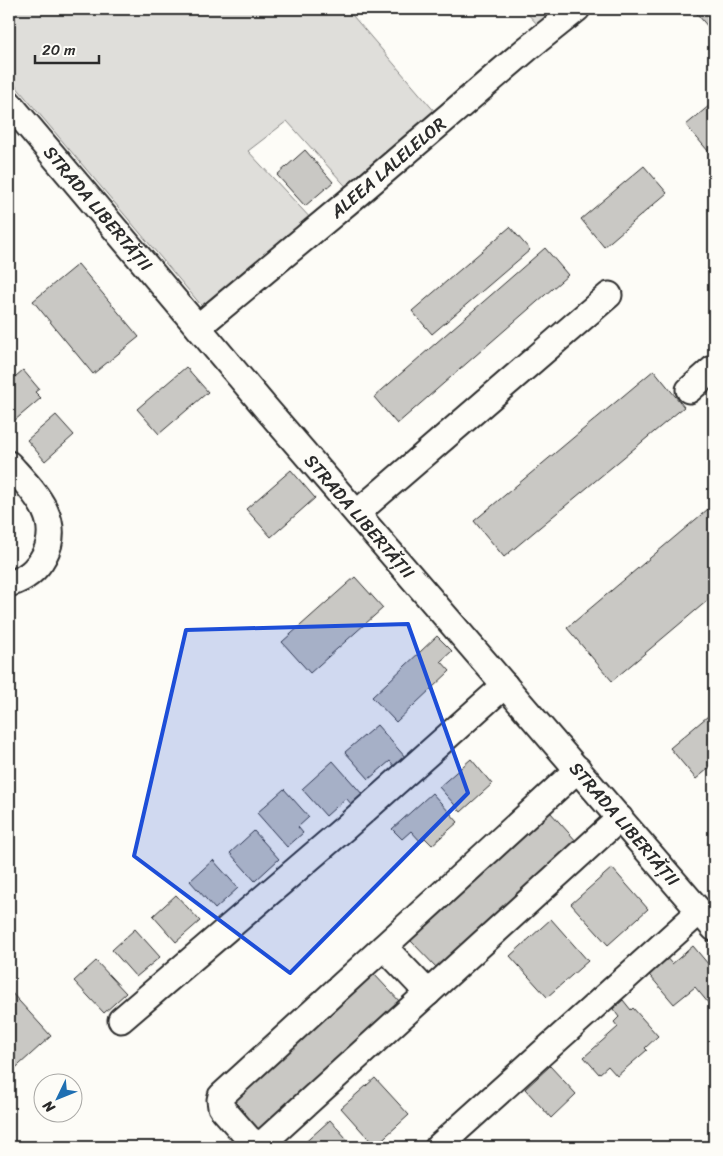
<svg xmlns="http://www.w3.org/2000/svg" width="723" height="1156" viewBox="0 0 723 1156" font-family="Sriracha,sans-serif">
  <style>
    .green { fill: #dfdeda; stroke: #858482 }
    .building { fill: #c9c8c4; stroke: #2b2b2b }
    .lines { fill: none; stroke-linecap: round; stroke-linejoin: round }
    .minor-casing { stroke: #2b2b2b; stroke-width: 29 }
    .minor { stroke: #fdfcf7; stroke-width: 25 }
    .marked { fill: #1d4ed8; fill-opacity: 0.2; stroke: #1d4ed8; stroke-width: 4; stroke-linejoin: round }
    .labels { text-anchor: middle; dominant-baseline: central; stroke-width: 4.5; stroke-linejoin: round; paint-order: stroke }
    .street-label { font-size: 18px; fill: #2b2b2b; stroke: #fdfcf7 }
  </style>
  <rect width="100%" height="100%" fill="#fdfcf7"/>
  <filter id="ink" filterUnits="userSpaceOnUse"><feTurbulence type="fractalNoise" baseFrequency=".02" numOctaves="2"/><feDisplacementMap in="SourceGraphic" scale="10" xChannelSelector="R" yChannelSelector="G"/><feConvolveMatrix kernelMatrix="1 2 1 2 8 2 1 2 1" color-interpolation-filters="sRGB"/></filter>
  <g filter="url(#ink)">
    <g class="green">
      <path d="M9,9H347L436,113L351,192L287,121L248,151L313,221L206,311L9,78Z"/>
      <path d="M523,9H565L539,26Z"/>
    </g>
    <g class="building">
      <path d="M693,9H714V34Z"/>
      <path d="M710,105L714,110V158L686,125Z"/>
      <path d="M305,150L333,182L305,206L277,175Z"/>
      <path d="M644,166L667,193L604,247L581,219Z"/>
      <path d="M510,227L530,250L432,334L412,311Z"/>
      <path d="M545,248L568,275L397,424L374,397Z"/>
      <path d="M78,264L139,337L93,374L33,301Z"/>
      <path d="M186,367L208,392L159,434L137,409Z"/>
      <path d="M23,370L39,389L35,392L41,398L14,421L9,414V382Z"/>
      <path d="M654,370L684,407L504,557L474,521Z"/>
      <path d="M56,415L74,435L45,461L27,440Z"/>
      <path d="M291,470L315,498L271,537L246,509Z"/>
      <path d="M714,504V595L612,681L567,628Z"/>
      <path d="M355,577L383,608L310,673L282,642Z"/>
      <path d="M437,636L452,651L441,661L450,671L396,722L372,697Z"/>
      <path d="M714,711V764L696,779L670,748Z"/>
      <path d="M377,725L406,758L396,768L390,761L369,779L345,752Z"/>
      <path d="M471,759L492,784L461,812L439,787Z"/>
      <path d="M333,761L363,795L352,805L346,798L326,816L302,789Z"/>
      <path d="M284,789L309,817L298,827L303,833L287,847L257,813Z"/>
      <path d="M432,793L458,822L432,845L425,838L421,842L411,831L402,839L392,829Z"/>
      <path d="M550,812L578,843L439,970L410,940Z"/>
      <path d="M254,831L279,859L255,881L230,853Z"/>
      <path d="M213,860L238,888L215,909L190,881Z"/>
      <path d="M612,868L648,909L608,945L571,904Z"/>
      <path d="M176,895L200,921L176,942L153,916Z"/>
      <path d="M551,919L588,961L547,997L510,956Z"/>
      <path d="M135,929L160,957L136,977L112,950Z"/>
      <path d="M693,946L714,971V1010L695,987L674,1004L645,970L663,954L672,964Z"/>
      <path d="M96,961L126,993L104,1013L74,981Z"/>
      <path d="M373,973L402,1004L261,1133L232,1101Z"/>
      <path d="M9,990L51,1036L9,1074Z"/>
      <path d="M623,1000L631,1010L633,1008L658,1036L645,1048L647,1050L617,1076L608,1066L599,1074L584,1057L618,1027L614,1022L619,1017L613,1009Z"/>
      <path d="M550,1066L576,1094L551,1118L525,1089Z"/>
      <path d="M375,1078L409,1115L375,1146L341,1108Z"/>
      <path d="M330,1120L354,1147H300Z"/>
    </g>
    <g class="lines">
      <defs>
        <g id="minor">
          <path id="s1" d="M9,103L265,407L714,928"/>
          <path id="s2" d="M198,327L360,192L527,49L577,9"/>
          <path d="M689,390L714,368"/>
          <path d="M9,464C32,490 64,519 44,556C36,571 25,579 9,584"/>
          <path d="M357,513L609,295"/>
          <path d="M578,769L221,1096L220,1100L221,1107L249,1139L258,1144L263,1143L620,818"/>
          <path d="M384,947L428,993"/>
          <path d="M121,1020L346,827L505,685"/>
          <path d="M438,1147L700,911"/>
        </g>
      </defs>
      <use href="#minor" class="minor-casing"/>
      <use href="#minor" class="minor"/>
    </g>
  </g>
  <path class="marked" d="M408,624L468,793L290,973L134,856L186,630Z"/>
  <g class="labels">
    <g class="street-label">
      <text stroke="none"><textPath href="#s2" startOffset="248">ALEEA LALELELOR</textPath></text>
      <text stroke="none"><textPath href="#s1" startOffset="138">STRADA LIBERTĂȚII</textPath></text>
      <text stroke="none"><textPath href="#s1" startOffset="542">STRADA LIBERTĂȚII</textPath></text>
      <text stroke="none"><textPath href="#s1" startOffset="948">STRADA LIBERTĂȚII</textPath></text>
    </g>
  </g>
  <rect width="723" height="1156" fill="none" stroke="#fdfcf7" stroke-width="30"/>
  <rect x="15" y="15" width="693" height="1126" fill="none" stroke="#2b2b2b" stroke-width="2" filter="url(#ink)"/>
  <g transform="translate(58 1098) rotate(227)"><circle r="24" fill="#fdfcf7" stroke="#a9a8a5"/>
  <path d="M0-4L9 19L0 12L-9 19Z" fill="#1f6fb2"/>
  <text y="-8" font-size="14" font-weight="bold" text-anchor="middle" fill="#2b2b2b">N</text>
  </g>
  <path d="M35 55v8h64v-8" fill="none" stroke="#2b2b2b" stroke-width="2.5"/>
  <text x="42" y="55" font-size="15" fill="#2b2b2b" stroke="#fdfcf7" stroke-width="4" paint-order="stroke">20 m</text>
</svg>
